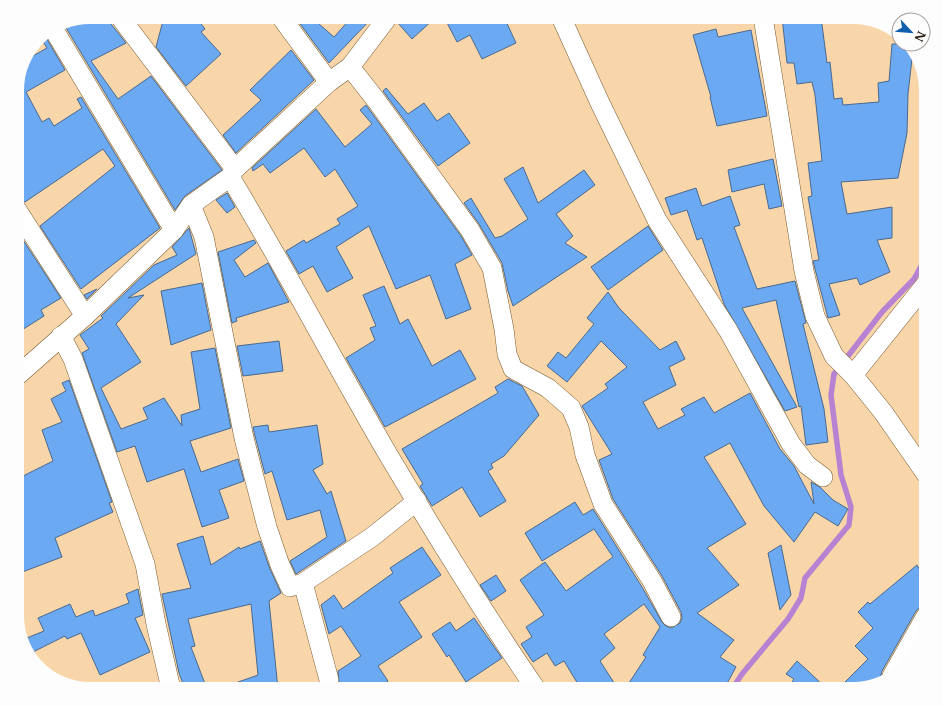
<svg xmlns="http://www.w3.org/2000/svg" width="943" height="706" viewBox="0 0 943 706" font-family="'Libre Baskerville',serif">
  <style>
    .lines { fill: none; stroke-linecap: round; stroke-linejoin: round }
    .stream { stroke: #b782d1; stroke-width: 5.5 }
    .building { fill: #6ca9f3; stroke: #4a698e }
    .minor-casing { stroke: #77592f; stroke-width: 20 }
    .minor { stroke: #fff; stroke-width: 19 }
  </style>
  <rect width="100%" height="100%" fill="#f8d6a9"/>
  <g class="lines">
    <path class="stream" d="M732,689L742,674L788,619L801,598L805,578L849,525L851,507L841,475L831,395L834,374L882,312L914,279L926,257"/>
  </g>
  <g class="building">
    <path d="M90,17H109L111,24L126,43L91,61L118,99L151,76L222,170L185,196L175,210L65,26Z"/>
    <path d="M164,17H196L205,29L201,32L221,54L186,86L156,47Z"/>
    <path d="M295,17H311L334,37L352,17H373L329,63Z"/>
    <path d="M399,17H436L412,39L397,22Z"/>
    <path d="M444,17H504L516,43L482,59L470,35L457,42Z"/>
    <path d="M782,17H821L827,63L830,62L834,99L842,98L843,105L879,102L878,83L889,81L892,44H907L913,50L908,94L907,133L898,178L841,182L847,214L892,207V238L877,240L890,272L860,285L857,278L829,284L840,315L828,318L815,269L813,261L819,260L808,197L812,196L808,163L822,161L815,95L812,82L797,84L794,63H787Z"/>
    <path d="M716,29L718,37L751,30L767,116L717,126L710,97H711L693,35Z"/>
    <path d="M44,34L65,70L26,92L42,122L49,118L54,126L82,108L77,99L81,97L160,228L81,289L40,226L115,166L103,149L25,202L17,199V85L24,61L47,48L42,40L44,39L42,35Z"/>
    <path d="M291,50L314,80L236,153L223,135L261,100L250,90Z"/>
    <path d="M386,88L408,114L424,103L437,121L449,113L470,143L438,166L383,91Z"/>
    <path d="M366,105L461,236L472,255L455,264L471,309L446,319L430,275L396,289L369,226L336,247L353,278L327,292L313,266L299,274L286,251L304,240L306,243L340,224L337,219L358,206L335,169L325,177L304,148L270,173L263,164L253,171L252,168L316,109L345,147L372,124L360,110Z"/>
    <path d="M773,159L782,206L769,209L764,184L732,192L728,170Z"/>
    <path d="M523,167L538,203L584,170L595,185L556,214L573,236L565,243L587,257L513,306L508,291L502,263L479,224L464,203L471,198L495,238L502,236L528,219L504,179Z"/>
    <path d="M696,188L702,206L730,196L740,225L734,227L757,289L795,281L806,323L803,324L824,409L828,442L806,445L801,406L799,407L776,300L742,308L797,407L785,411L724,304L702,238L697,240L687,210L671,215L665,198Z"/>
    <path d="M227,193L235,207L227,213L216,200Z"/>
    <path d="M648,226L663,250L608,290L591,267Z"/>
    <path d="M189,228L196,254L128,298L144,295L116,324L141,362L101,388L121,429L148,419L143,408L164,398L182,426L181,415L200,409L191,352L215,348L231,428L190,441L201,472L238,459L244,481L219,490L229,518L202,527L184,469L147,482L135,446L117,452L82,353L89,349L80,335L103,318L101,316L154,265L177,255L172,247Z"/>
    <path d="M23,240L61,298L41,310L44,316L17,333V244Z"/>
    <path d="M254,240L256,243L234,260L245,277L268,263L289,302L236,318L237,321L232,323L218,252Z"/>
    <path d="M202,283L211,330L171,345L161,291Z"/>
    <path d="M384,286L400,324L408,319L432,366L460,350L476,379L385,427L346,358L375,340L370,328L376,326L363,295Z"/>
    <path d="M97,289L87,299L84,295Z"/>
    <path d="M608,292L619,308L660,350L676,341L685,359L669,367L676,385L643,402L658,429L685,415L681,409L704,397L714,413L750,393L780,449L794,466L814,504L811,482L820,487L833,500L848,509L838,526L815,512L794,542L764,506L730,443L704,457L746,524L707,548L739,585L697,613L734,640L720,657L736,667L724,689H625L646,657L643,655L660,627L644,604L604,634L615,648L600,661L618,689H581L564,661L555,666L547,653L533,662L521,644L532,637L526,627L544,615L520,580L545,562L566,591L613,557L594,529L542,561L525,533L575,502L583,515L593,509L642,587L662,622L666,626L671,628L680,623L682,618L681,612L662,576L613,499L599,460L612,454L582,406L608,388L605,384L627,367L601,341L567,382L547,366L558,352L566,358L594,324L587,318Z"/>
    <path d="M279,341L283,371L243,376L237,346Z"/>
    <path d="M508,379L522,386L539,415L504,456L491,464L493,468L488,471L506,501L480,517L462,487L432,506L420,486L423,484L402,449L498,393L495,387Z"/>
    <path d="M69,380L112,502L109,503L113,512L55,538L62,557L17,574V479L53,461L42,430L62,422L51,399L66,391L62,383Z"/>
    <path d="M268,425L269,432L317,425L323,464L313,470L327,494L331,491L346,541L296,574L290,561L327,537L320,510L287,520L272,471L265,474L255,436L253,427Z"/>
    <path d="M203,536L211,565L239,547L240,549L260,541L270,569L281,593L269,601L278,689H224V687L258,675L251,604L188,619L195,646L191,647L207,689H185L179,673L162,594L191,588L177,544Z"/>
    <path d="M781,545L791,595L780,610L768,553Z"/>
    <path d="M422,547L441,575L399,602L422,637L378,666L388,681L376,689H343L339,683L338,671L361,656L341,626L329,634L321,605L334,595L343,609L393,573L390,568Z"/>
    <path d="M917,565L920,570L926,566V602L916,611L882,671L879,683L853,689H838L868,659L855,646L873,628L858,612L868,602L870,604Z"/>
    <path d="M496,575L506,591L491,601L480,585Z"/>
    <path d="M138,589L143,615L135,618L150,652L100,675L81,633L67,639L65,636L29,654L25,649L22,640L44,631L38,618L70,604L76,617L93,610L95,616L129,603L126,594Z"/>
    <path d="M474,618L502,658L466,682L449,655L447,657L432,634L450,622L456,631Z"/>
    <path d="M797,661L808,671L827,689H788L794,679L786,674Z"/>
  </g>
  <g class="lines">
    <defs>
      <g id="minor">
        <path d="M120,17L235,169"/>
        <path d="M281,17L329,82"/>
        <path d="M561,17L600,103L657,220L728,330L791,444L807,465L823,477"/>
        <path d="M763,17L804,271L815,316L834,356L853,375L883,412L926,474"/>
        <path d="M54,30L174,230"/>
        <path d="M350,67L376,100L470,230L492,268L504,329L507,354L513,369L548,388L571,408L579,427L585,455L603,504L652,581L671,617"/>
        <path d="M230,177C286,269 335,364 389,456C436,535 484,614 536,689"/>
        <path d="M191,205L204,237L244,438L267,527L280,565L290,587L303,583L372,537L417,501"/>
        <path d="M17,210L85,316"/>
        <path d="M61,336L73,359L145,564L156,624L171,689"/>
        <path d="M853,375L926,284"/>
        <path d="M17,376L85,316L174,230L191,205L230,177L235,169L329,82L350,67L388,17"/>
        <path d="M303,583L329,680"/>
        <path d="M892,676L926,616"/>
      </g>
    </defs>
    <use href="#minor" class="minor-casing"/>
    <use href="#minor" class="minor"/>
  </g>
  <path d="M0 0H943V706H0ZM90 24H853A66 66 0 0 1 919 90V616A66 66 0 0 1 853 682H90A66 66 0 0 1 24 616V90A66 66 0 0 1 90 24Z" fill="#fdfdfd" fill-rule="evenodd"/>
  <g transform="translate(911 32) rotate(116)"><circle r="19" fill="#fdfdfd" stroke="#a49f99"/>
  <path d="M0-3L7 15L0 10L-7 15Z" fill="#115ead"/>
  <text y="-6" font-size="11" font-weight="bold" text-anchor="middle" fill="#1e1203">N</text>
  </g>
</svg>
